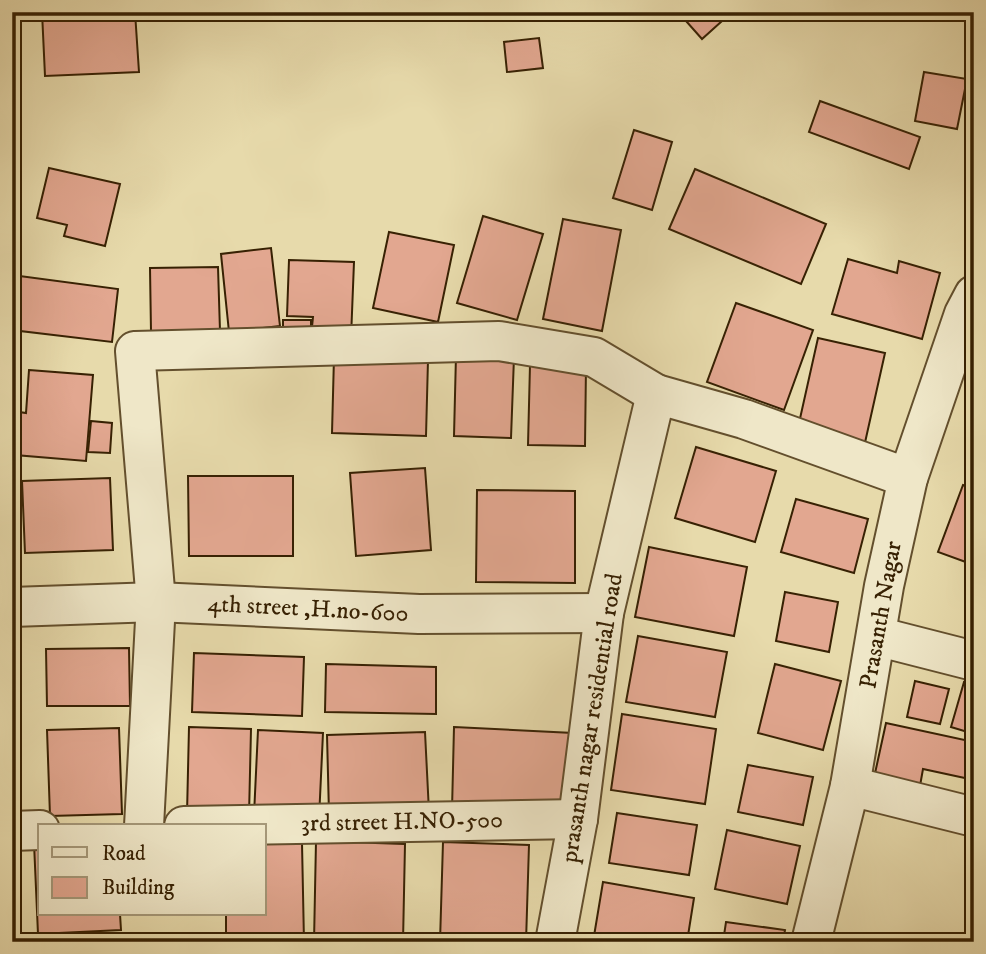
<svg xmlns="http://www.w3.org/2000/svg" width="986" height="954" viewBox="0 0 986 954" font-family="'IM FELL DW Pica',serif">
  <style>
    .building { fill: #e2a790; stroke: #372103; stroke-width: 2 }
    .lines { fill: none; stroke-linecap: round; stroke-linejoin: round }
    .minor-casing { stroke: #634f2d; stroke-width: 42 }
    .tertiary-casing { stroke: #634f2d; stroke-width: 42 }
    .minor { stroke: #efe7c8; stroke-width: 38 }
    .tertiary { stroke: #efe7c8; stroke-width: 38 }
    .labels { text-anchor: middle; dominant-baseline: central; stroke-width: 5; stroke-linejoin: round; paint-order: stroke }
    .street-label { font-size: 24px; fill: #372103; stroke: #efe7c8 }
  </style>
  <rect width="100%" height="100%" fill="#e7daab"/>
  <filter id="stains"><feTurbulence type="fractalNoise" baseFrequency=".00286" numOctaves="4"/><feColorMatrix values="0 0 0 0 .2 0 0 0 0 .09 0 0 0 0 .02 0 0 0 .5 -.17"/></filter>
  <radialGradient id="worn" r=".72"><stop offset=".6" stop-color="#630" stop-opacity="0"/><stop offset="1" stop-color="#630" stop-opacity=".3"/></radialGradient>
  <g class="building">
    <path d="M42,12H135L139,72L45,76Z"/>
    <path d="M678,12H732L702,39Z"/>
    <path d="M539,38L543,68L507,72L504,42Z"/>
    <path d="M924,72L967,79L957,129L915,121Z"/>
    <path d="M820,101L920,137L909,169L809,132Z"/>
    <path d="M634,130L672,142L652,210L613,198Z"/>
    <path d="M49,168L120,184L105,246L64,236L67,225L37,218Z"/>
    <path d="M695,169L826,224L801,284L669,229Z"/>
    <path d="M483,216L543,234L517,320L457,303Z"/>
    <path d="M563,219L621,230L602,331L543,319Z"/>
    <path d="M389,232L454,245L438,322L373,308Z"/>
    <path d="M271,248L280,326L229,332L221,254Z"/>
    <path d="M848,259L897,273L899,261L940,273L922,339L832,314Z"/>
    <path d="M289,260L354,262L351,338L311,337L313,317L287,316Z"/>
    <path d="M218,267L220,331L151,332L150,268Z"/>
    <path d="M12,275L118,289L112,342L12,330Z"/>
    <path d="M736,303L813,330L784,410L707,382Z"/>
    <path d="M283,320H311V337L283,336Z"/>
    <path d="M818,338L885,353L864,447L797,432Z"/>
    <path d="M456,355L514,357L511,438L454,436Z"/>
    <path d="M334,357L428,360L426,436L332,433Z"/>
    <path d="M530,365L586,366L585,446L528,445Z"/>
    <path d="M29,370L93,375L86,461L15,455L19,412L26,413Z"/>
    <path d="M91,421L112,423L110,453L88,452Z"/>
    <path d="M696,447L776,471L755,542L675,518Z"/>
    <path d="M425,468L431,550L356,556L350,473Z"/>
    <path d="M188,476H293V556H189Z"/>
    <path d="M110,478L113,550L25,553L22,481Z"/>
    <path d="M963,485L974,489V565L938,552Z"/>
    <path d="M477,490L575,491V583L476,582Z"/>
    <path d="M796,499L868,519L854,573L781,552Z"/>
    <path d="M12,515L17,569L12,570Z"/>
    <path d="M649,547L747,567L734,636L635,617Z"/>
    <path d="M785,592L838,602L829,652L776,641Z"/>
    <path d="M638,636L727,652L715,717L626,702Z"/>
    <path d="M129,648L130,706H47L46,649Z"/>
    <path d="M194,653L304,657L302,716L192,712Z"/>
    <path d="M326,664L436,667V714L325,712Z"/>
    <path d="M775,664L841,681L823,750L758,733Z"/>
    <path d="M915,681L949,689L940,724L907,717Z"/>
    <path d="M964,682L974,685V734L951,727Z"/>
    <path d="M622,714L716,729L705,804L611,790Z"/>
    <path d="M886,723L974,742V780L923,769L918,797L872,787Z"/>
    <path d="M189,727L251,729L249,816L187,814Z"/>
    <path d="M454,727L573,733L571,812L452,810Z"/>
    <path d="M119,728L122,814L50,816L47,730Z"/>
    <path d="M258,730L323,733L319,819L254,815Z"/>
    <path d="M425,732L429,812L329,814L327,735Z"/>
    <path d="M748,765L813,777L803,825L738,812Z"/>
    <path d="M617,813L697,825L689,875L609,863Z"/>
    <path d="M727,830L800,846L787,904L715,889Z"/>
    <path d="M316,841L405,844L403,942H314Z"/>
    <path d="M443,842L529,845L526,942H440Z"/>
    <path d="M34,843H40V914H120L121,930L38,934Z"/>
    <path d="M302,843L304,942H226V914H264V844Z"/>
    <path d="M603,882L694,898L687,942H593Z"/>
    <path d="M726,922L785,930L783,942H723Z"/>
  </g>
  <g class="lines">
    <defs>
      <g id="minor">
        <path d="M12,607L156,602L419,614L604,613"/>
        <path d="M876,636L974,661"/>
        <path d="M850,786L974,817"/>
        <path d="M144,826L156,602L135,351L499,341L594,357L656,394"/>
        <path d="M184,826L578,819"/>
        <path d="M12,831L40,830"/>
        <path d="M555,942L578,819L604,613L656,394L744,419L908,478"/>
      </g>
      <path id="tertiary" d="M811,942L850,786L884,586L908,478L964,314L974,295"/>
    </defs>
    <use href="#minor" class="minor-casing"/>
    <use href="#tertiary" class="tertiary-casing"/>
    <use href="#minor" class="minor"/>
    <use href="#tertiary" class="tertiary"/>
  </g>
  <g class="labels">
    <g class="street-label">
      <text transform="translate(308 609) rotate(3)">4th street ,H.no-600</text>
      <text transform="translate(881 615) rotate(-80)">Prasanth Nagar</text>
      <text transform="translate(592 718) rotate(-81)">prasanth nagar residential road</text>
      <text transform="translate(402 822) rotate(-1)">3rd street H.NO-500</text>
    </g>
  </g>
  <rect width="986" height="954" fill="none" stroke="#e7daab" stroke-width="42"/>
  <rect x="14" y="14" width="958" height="926" fill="none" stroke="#372103" stroke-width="3.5"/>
  <rect x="21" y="21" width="944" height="912" fill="none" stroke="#372103" stroke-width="2"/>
  <rect x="38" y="824" width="228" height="91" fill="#efe7c8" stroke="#a59879" stroke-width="2"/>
  <rect x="52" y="847" width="35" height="10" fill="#efe7c8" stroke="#a59879" stroke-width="2"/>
  <text x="102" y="860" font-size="21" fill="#372103">Road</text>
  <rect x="52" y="877" width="35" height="21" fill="#e2a790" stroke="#a59879" stroke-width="2"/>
  <text x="102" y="894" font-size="21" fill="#372103">Building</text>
  <rect width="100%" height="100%" filter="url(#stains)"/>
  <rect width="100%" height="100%" fill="url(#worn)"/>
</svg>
